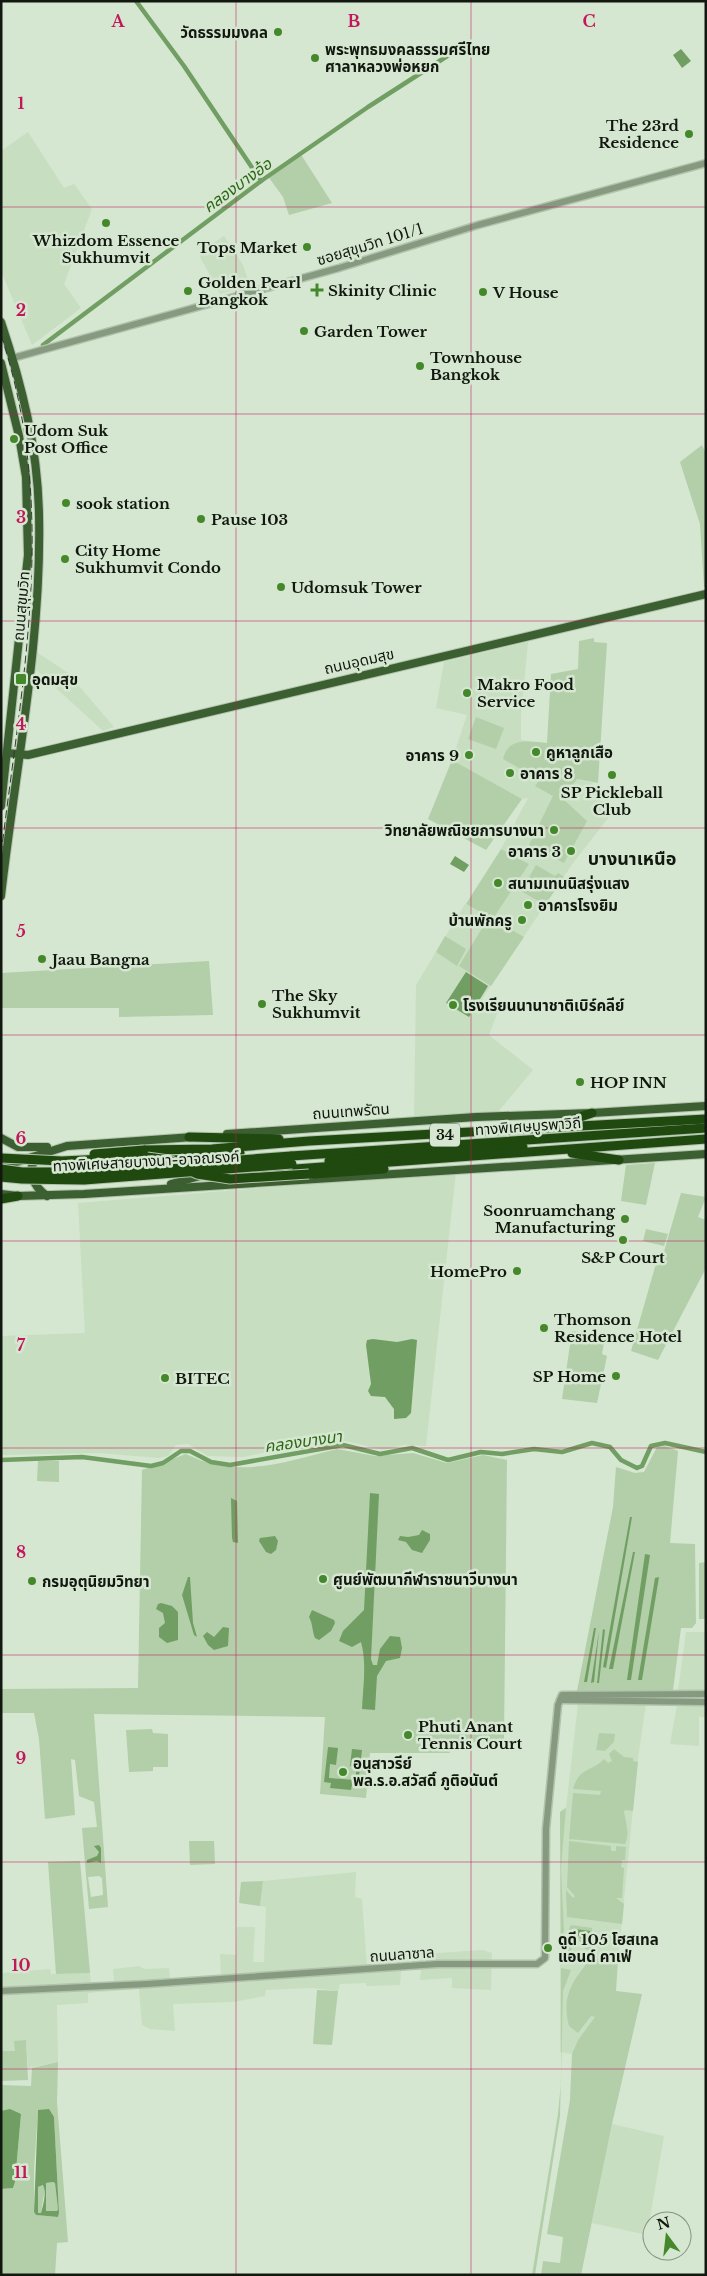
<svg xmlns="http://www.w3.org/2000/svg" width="707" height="2276" viewBox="0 0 707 2276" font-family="'Libre Baskerville','Noto Sans Thai',serif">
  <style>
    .built { fill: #c7dec1 }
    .green { fill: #b2cfa9; fill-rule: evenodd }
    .water { fill: #719e63; fill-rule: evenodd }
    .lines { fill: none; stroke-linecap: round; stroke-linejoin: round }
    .canal { stroke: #719e63; stroke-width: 4.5 }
    .minor-casing { stroke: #b2c2ad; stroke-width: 9 }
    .major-casing { stroke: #b2c2ad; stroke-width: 10 }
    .highway-casing { stroke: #b2c2ad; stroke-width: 11 }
    .minor { stroke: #869a80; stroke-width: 6 }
    .major { stroke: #3b5f30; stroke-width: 8 }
    .highway { stroke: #1f490f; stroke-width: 9 }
    .rail { stroke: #333b31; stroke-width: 1; stroke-dasharray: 8 4; stroke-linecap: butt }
    .highway-bridge-casing { stroke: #b2c2ad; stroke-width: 11; stroke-linecap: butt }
    .highway-bridge { stroke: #1f490f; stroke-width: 9 }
    .grid { fill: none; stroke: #c2185b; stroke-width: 1; stroke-opacity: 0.55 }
    .poi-dot { fill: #45882c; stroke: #d5e7d0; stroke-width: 2 }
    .labels { text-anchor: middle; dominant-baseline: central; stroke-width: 5; stroke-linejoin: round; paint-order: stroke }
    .shield { fill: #d5e7d0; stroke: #4c564a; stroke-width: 1 }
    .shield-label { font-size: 14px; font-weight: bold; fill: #121810 }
    .poi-label { font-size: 15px; font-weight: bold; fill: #121810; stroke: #d5e7d0; text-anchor: start }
    .street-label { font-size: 15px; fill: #121810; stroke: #d5e7d0 }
    .water-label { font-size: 16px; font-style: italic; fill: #2d6715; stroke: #d5e7d0 }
    .quarter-label { font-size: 18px; font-weight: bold; fill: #121810; stroke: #d5e7d0 }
    .grid-label { font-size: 16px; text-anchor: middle; font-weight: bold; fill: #c2185b; stroke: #d5e7d0; stroke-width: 5; stroke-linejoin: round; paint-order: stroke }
  </style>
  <rect width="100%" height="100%" fill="#d5e7d0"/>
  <g class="built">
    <path d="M28,132L64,188L74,184L92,209L64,284L81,308L32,345L1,271V151Z"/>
    <path d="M224,236L243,265L250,286L220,294L198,253Z"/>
    <path d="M528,642L521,716V740L545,743L543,770L593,783L592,798L605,802L604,813L609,817L573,863L482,999L498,1011L489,1035L533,1070L498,1112L414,1117L416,985L465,904L493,919L529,864L501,849L528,798L522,799L452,760L467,715L436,708L444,662Z"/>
    <path d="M35,651L68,673L114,727L103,731L32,666Z"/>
    <path d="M456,1172L426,1446L404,1445L383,1450L346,1441L316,1442L243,1457L208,1456L188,1444L176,1445L168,1456L159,1458L99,1453L1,1455V1336L85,1333L78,1203Z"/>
    <path d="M686,1632H706V1690L678,1691Z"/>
    <path d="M578,1704H646L638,1758L615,1991L578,2040L572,2054L560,2052V1812L566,1808Z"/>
    <path d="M677,1705H706V1717H699V1746L670,1744Z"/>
    <path d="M356,1872L355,1897L362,1899L367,1967L420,1964L422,1954L483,1950L492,1953L491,1990L452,1988V1978L420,1980L421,1970H401L400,1985L366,1986V1983L340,1984L338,1991L312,1988L266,1990L265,1996L233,2002L173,2004L175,2031L150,2029L142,2025L139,1989L88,1993V2003L57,2005L58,2062L28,2068L26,2040L15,2051H1V1973L50,1969L51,1974L90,1973L91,1984L114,1983L113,1969L139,1966L144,1969L169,1968L170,1979L221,1976L220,1954L236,1955L237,1927H255L253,1962H264L266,1907L260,1906L263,1881Z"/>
    <path d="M612,2124L664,2136L647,2235L592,2223Z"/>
  </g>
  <g class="green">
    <path d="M300,153L332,203L289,215L283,197L267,175Z"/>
    <path d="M702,445L706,453V587H704L700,524L680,462Z"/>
    <path d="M594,638V642L607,643L598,783L577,779L563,799L587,821L564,863L529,845L553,796L535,786L541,777L539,774L528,773L503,759C509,736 529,742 547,743L551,674L578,669L579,641Z"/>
    <path d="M476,717L504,728L496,749L468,739Z"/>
    <path d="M452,760L522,799L486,850L428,819Z"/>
    <path d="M501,849L529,864L493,919L524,937L491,986L459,966L489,917L466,904Z"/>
    <path d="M536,865L555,876L558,873L564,877L545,905L521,891Z"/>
    <path d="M445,936L466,949L457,966L436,952Z"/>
    <path d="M209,961L213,1015L119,1017V1008H1V973Z"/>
    <path d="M655,1163L646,1205L621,1201L626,1165Z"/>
    <path d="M681,1193L706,1197L698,1217L706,1220V1268L658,1360L631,1351L655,1267L663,1255Z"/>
    <path d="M646,1229L668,1234L664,1246L643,1241Z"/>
    <path d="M572,1331L605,1336L602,1354L607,1356L597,1403L562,1399Z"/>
    <path d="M665,1446L678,1451L670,1543L695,1544L696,1623L692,1628H681L673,1690L577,1691L613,1507L616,1467L635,1473L644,1472L657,1447Z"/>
    <path d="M337,1449L375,1456L413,1453L447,1463L483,1455L507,1460L504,1739L450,1745V1753H370L366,1798L320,1794L325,1717L94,1714L108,1907L89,1909L82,1828L97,1827L94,1802L79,1796L75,1760L71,1759L75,1815L45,1819L39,1739L34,1713H1V1689L138,1688L142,1470L186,1454C238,1480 285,1462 337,1449ZM99,1876L102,1878L103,1895L91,1897L88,1877Z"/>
    <path d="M38,1461H59V1482L37,1481Z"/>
    <path d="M706,1562V1619H699V1563Z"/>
    <path d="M152,1729L153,1733L168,1734V1767H153V1771L129,1772L126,1730Z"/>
    <path d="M599,1733L615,1734L614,1742L605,1751L596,1750Z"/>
    <path d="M614,1749L624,1757L633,1758V1761L638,1762L633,1811L625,1810L624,1812C626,1823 630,1834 625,1844L569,1839L573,1793L600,1795L601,1791L573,1789C579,1767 592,1772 604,1759L608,1763L612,1761L609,1754Z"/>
    <path d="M566,1808L561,1868L564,1931L562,1937H565L572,1945L570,1961H561L560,1812Z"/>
    <path d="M189,1841H214L215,1864L190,1865Z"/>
    <path d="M569,1841L611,1846V1851H616V1846L626,1847L625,1860H622L621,1867L624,1868L622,1898H616L624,1904L622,1924L567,1917L566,1890L573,1898L575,1896L567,1887Z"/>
    <path d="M80,1861L90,1973L56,1974L48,1862Z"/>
    <path d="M263,1881L260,1906L239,1903L241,1882Z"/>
    <path d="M571,1925L592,1928L591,1950L586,1949L569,1929Z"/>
    <path d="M591,1958L618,1960L616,1991L642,1994L612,2124L581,2275H541L543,2261L560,2263L563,2237L547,2234L570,2100L572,2054L578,2040L595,2017L591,2016L578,2033L569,2026C561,1995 573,1981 591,1958Z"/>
    <path d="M561,1968L571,1970L563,1991L560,2116L535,2275H532L558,2114L561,2082Z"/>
    <path d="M317,1990L338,1991L332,2045L313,2044Z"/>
    <path d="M26,2040L28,2080L1,2081V2051H15L14,2041Z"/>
    <path d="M58,2062L57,2102L68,2242L57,2243L55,2275H1V2189L13,2188L15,2182L21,2115L1,2111V2085L31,2086L32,2068ZM38,2110L54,2117L59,2213L58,2217L36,2215L34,2211V2170Z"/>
    <path d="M53,2182L55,2183L58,2209L57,2211H46V2183Z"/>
    <path d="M44,2185L45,2188L41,2213H38V2187Z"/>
  </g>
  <g class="water">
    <path d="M681,49L691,61L682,68L673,55Z"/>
    <path d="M455,856L469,865L464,872L450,864Z"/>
    <path d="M466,972L488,986L469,1017L446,1003Z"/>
    <path d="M373,1339L397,1342L412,1339L417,1340L411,1413L406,1418L394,1419V1409L385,1397L371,1396L368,1391L371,1384L366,1345L367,1340Z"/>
    <path d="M370,1493L379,1494L371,1659L373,1665H377L380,1649L390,1636L400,1637L402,1648L400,1658L386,1661L377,1676L375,1710L362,1709C363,1686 367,1664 361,1642L352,1647L339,1641L343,1631L364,1610Z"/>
    <path d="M231,1498L237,1501L238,1543L233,1542L232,1538Z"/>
    <path d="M630,1517H632L606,1668L603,1667Z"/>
    <path d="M422,1530L430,1534V1540L422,1553L412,1550L406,1542L398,1540L400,1536L408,1537L419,1535Z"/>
    <path d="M275,1536L278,1541L276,1550L271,1554L266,1552L259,1541L260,1538Z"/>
    <path d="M633,1552H635L613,1669H609Z"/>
    <path d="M645,1554L650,1555L631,1680H627Z"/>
    <path d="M188,1577H190L193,1623L197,1637L194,1635L182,1595Z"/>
    <path d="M659,1577L642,1680H638L655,1578Z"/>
    <path d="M161,1603L172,1606L178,1612V1640L167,1643L159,1637V1628L165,1623L163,1613L156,1609L158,1604Z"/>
    <path d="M312,1610L334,1620L335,1623L331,1631L319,1640L315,1638C312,1631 313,1624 309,1617Z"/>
    <path d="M223,1627L229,1628L228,1646L214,1650L208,1645L203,1636L207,1632L214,1637Z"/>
    <path d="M594,1628H596L587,1682H584Z"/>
    <path d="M603,1629L605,1630L599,1683H597Z"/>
    <path d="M599,1631L594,1682L591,1683Z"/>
    <path d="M328,1747L338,1748L336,1765L330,1764L329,1778L355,1780L357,1767L350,1766L352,1749L362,1750L358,1785H352L351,1790L330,1788L331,1783L324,1782Z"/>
    <path d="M99,1845L101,1848V1863L97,1861L87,1863V1860L97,1856L99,1852L94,1846Z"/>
    <path d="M575,1929L590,1931L589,1947L573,1930Z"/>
    <path d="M10,2109L21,2114L15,2182L13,2188L1,2189V2111Z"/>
    <path d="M49,2109L54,2117L59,2213L58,2217L36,2215L34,2212L38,2110ZM53,2182L55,2183L58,2209L57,2211H46V2183ZM43,2185C47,2192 43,2206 41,2213H38V2187Z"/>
  </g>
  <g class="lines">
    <g class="canal">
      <path d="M136,1L184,66L261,181"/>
      <path d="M43,345L261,181L368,107L452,53"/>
      <path d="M1,1460L82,1457L151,1466L163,1463L181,1451H190L211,1462L230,1465L343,1445L380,1454L412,1448L448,1460L481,1452L502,1454L534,1449L562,1452L592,1443L610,1447L621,1460L637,1468L642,1466L651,1446L665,1443L706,1452"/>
    </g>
    <defs>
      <g id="minor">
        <path d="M13,358L339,268L478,225L706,163"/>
        <path d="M560,1700L706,1702"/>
        <path d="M1,1991L147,1984L437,1964H537L545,1958L546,1829L558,1705L562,1695L706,1694"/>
      </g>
      <g id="major">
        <path d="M1,322C22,385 38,449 39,515C42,641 15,770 1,896"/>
        <path d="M1,363L19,436L26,477L28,555L1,806"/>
        <path d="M7,753L28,755L706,594"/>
        <path d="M227,1134L476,1117L592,1113L706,1106"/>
        <path d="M1,1138L18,1147H47"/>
        <path d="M38,1156C25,1170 33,1186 47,1196"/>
        <path d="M1,1167L67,1146L193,1137"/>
        <path d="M171,1184L200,1176"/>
        <path d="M1,1194L18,1196L84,1194L706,1154"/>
      </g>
      <g id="highway">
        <path d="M554,1126L592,1113"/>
        <path d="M189,1137L279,1139"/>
        <path d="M144,1150L212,1149L309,1141L706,1119"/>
        <path d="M572,1153L619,1160"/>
        <path d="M291,1156L706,1128"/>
        <path d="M166,1161L240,1153"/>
        <path d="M329,1161L523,1147"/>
        <path d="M314,1174L384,1169"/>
        <path d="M214,1175L706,1139"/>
        <path d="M1,1199L18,1196"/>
      </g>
    </defs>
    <use href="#minor" class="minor-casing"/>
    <use href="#major" class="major-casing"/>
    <use href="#highway" class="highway-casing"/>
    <use href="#minor" class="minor"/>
    <use href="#major" class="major"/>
    <use href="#highway" class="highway"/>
    <path class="rail" d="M1,335C59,511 22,677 1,855"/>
    <defs>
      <g id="highway-bridge">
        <path d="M94,1154L144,1150"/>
        <path d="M1,1158L62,1161L147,1157L169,1160L197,1174L230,1179L309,1174"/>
        <path d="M1,1169L22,1172H83L291,1156"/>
        <path d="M1,1177L22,1179L84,1180L292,1164"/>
      </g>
    </defs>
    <use href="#highway-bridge" class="highway-bridge-casing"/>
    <use href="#highway-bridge" class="highway-bridge"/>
  </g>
  <path class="grid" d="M236,1V2275M471,1V2275M1,207H706M1,414H706M1,621H706M1,828H706M1,1035H706M1,1241H706M1,1448H706M1,1655H706M1,1862H706M1,2069H706"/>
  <g class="poi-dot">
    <circle cx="278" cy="32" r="5"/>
    <circle cx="315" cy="58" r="5"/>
    <circle cx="689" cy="134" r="5"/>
    <circle cx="106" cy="223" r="5"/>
    <circle cx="307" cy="247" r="5"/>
    <path d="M314.5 282.5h5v5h5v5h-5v5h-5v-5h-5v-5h5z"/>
    <circle cx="188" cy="291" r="5"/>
    <circle cx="483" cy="292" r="5"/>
    <circle cx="304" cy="331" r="5"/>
    <circle cx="420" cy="366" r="5"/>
    <circle cx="14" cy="439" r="5"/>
    <circle cx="66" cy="503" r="5"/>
    <circle cx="201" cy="519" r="5"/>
    <circle cx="65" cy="559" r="5"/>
    <circle cx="281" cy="587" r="5"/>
    <rect x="15" y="673" width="12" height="12" rx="2.5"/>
    <circle cx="467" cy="693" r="5"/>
    <circle cx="536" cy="752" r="5"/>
    <circle cx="469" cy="755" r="5"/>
    <circle cx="510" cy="773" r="5"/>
    <circle cx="612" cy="775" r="5"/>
    <circle cx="554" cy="830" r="5"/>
    <circle cx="571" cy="851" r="5"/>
    <circle cx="498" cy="883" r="5"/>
    <circle cx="528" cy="905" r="5"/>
    <circle cx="522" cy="920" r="5"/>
    <circle cx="42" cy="959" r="5"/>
    <circle cx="262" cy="1004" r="5"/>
    <circle cx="453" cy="1005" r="5"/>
    <circle cx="580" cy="1082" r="5"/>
    <circle cx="625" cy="1219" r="5"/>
    <circle cx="623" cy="1240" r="5"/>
    <circle cx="517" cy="1271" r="5"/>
    <circle cx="544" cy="1328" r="5"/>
    <circle cx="616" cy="1376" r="5"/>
    <circle cx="165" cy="1378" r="5"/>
    <circle cx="323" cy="1579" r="5"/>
    <circle cx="32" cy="1581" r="5"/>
    <circle cx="408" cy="1735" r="5"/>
    <circle cx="343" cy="1772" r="5"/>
    <circle cx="548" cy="1948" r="5"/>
  </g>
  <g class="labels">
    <rect class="shield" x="430" y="1123.5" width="30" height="23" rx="4"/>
    <g class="shield-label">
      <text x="445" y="1135">34</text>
    </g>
    <g class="poi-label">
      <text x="268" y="32" text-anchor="end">วัดธรรมมงคล</text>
      <text x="325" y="49">พระพุทธมงคลธรรมศรีไทย<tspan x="325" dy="17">ศาลาหลวงพ่อหยก</tspan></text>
      <text x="679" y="125" text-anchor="end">The 23rd<tspan x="679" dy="17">Residence</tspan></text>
      <text x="106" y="240" text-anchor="middle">Whizdom Essence<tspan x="106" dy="17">Sukhumvit</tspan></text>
      <text x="297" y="247" text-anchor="end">Tops Market</text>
      <text x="198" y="282">Golden Pearl<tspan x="198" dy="17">Bangkok</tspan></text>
      <text x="328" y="290">Skinity Clinic</text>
      <text x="493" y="292">V House</text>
      <text x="314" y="331">Garden Tower</text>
      <text x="430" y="357">Townhouse<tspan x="430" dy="17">Bangkok</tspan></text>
      <text x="24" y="430">Udom Suk<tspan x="24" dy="17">Post Office</tspan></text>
      <text x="76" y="503">sook station</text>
      <text x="211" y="519">Pause 103</text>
      <text x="75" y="550">City Home<tspan x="75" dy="17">Sukhumvit Condo</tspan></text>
      <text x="291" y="587">Udomsuk Tower</text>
      <text x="32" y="679">อุดมสุข</text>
      <text x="477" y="684">Makro Food<tspan x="477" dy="17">Service</tspan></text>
      <text x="546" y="752">คูหาลูกเสือ</text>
      <text x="459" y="755" text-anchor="end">อาคาร 9</text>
      <text x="520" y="773">อาคาร 8</text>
      <text x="612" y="792" text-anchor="middle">SP Pickleball<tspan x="612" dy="17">Club</tspan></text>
      <text x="544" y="830" text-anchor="end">วิทยาลัยพณิชยการบางนา</text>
      <text x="561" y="851" text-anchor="end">อาคาร 3</text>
      <text x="508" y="883">สนามเทนนิสรุ่งแสง</text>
      <text x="538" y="905">อาคารโรงยิม</text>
      <text x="512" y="920" text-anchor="end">บ้านพักครู</text>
      <text x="52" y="959">Jaau Bangna</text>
      <text x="272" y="995">The Sky<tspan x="272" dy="17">Sukhumvit</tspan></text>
      <text x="463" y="1005">โรงเรียนนานาชาติเบิร์คลีย์</text>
      <text x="590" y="1082">HOP INN</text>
      <text x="615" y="1210" text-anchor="end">Soonruamchang<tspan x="615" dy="17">Manufacturing</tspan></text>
      <text x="623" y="1257" text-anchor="middle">S&amp;P Court</text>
      <text x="507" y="1271" text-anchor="end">HomePro</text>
      <text x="554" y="1319">Thomson<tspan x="554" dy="17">Residence Hotel</tspan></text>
      <text x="606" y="1376" text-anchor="end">SP Home</text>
      <text x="175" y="1378">BITEC</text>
      <text x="333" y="1579">ศูนย์พัฒนากีฬาราชนาวีบางนา</text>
      <text x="42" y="1581">กรมอุตุนิยมวิทยา</text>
      <text x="418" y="1726">Phuti Anant<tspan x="418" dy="17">Tennis Court</tspan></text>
      <text x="353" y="1763">อนุสาวรีย์<tspan x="353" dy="17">พล.ร.อ.สวัสดิ์ ภูติอนันต์</tspan></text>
      <text x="558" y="1939">ดูดี 105 โฮสเทล<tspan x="558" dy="17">แอนด์ คาเฟ่</tspan></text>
    </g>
    <g class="street-label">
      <text transform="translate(370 244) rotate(-17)">ซอยสุขุมวิท 101/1</text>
      <text transform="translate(21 606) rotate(-85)">ถนนสุขุมวิท</text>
      <text transform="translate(359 661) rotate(-13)">ถนนอุดมสุข</text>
      <text transform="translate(351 1111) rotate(-4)">ถนนเทพรัตน</text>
      <text transform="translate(528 1126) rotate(-4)">ทางพิเศษบูรพาวิถี</text>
      <text transform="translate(146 1161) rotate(-3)">ทางพิเศษสายบางนา-อาจณรงค์</text>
      <text transform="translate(402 1954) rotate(-4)">ถนนลาซาล</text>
    </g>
    <g class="water-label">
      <text transform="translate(237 185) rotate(-36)">คลองบางอ้อ</text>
      <text transform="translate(303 1441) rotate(-8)">คลองบางนา</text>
    </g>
    <g class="quarter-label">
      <text x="632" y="859">บางนาเหนือ</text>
    </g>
  </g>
  <g class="grid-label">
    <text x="118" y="27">A</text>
    <text x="354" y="27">B</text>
    <text x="589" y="27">C</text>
    <text x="21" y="109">1</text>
    <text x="21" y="316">2</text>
    <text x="21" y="523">3</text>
    <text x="21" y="730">4</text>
    <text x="21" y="937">5</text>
    <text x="21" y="1144">6</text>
    <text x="21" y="1351">7</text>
    <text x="21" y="1558">8</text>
    <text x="21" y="1764">9</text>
    <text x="21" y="1971">10</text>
    <text x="21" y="2178">11</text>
  </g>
  <rect width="707" height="2276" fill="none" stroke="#121810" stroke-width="5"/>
  <g transform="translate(667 2236) rotate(345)"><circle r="24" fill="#d5e7d0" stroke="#879483"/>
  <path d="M0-4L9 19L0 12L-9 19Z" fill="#45882c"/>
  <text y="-8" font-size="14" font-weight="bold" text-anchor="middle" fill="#121810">N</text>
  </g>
</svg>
